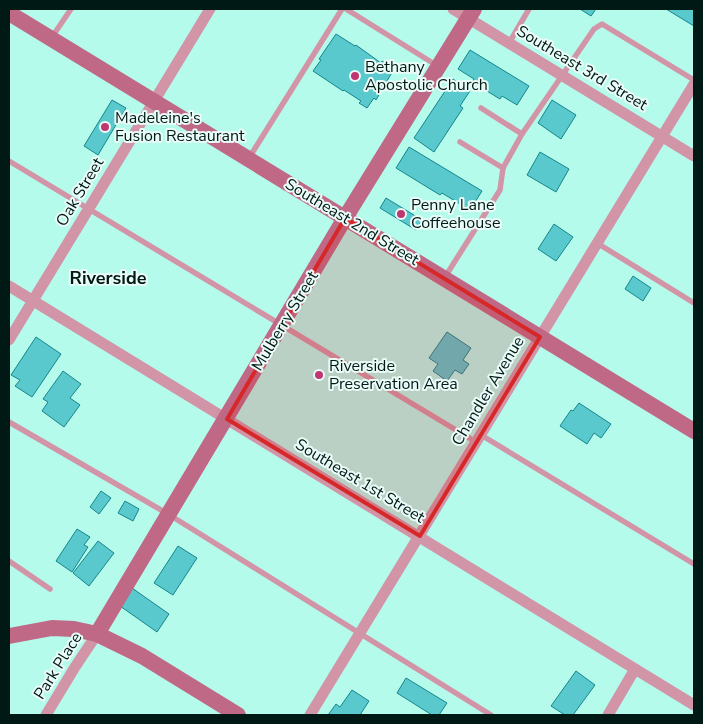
<svg xmlns="http://www.w3.org/2000/svg" width="703" height="724" viewBox="0 0 703 724" font-family="'Nunito Sans',sans-serif">
  <style>
    .building { fill: #59c9ce; stroke: #16868b }
    .lines { fill: none; stroke-linecap: round; stroke-linejoin: round }
    .lane { stroke: #d195a7; stroke-width: 5.5 }
    .street { stroke: #d195a7; stroke-width: 11 }
    .secondary { stroke: #c06986; stroke-width: 16 }
    .marked { fill: #d62828; fill-opacity: 0.2; stroke: #d62828; stroke-width: 4; stroke-linejoin: round }
    .poi-dot { fill: #c03670; stroke: #ebfcf8; stroke-width: 2 }
    .labels { text-anchor: middle; dominant-baseline: central; stroke-width: 4; stroke-linejoin: round; paint-order: stroke }
    .poi-label { font-size: 16px; fill: #001915; stroke: #ebfcf8; text-anchor: start }
    .street-label { font-size: 16px; fill: #001915; stroke: #ebfcf8 }
    .neighbourhood-label { font-size: 18px; font-weight: bold; fill: #001915; stroke: #ebfcf8 }
  </style>
  <rect width="100%" height="100%" fill="#b5fbec"/>
  <g class="building">
    <path d="M580,9H596L591,16Z"/>
    <path d="M666,9H694V26Z"/>
    <path d="M336,34L355,46L356,45L381,63L382,61L394,69L376,100L374,98L367,108L359,103L361,101L344,90L343,91L313,71L321,60L319,59Z"/>
    <path d="M470,50L529,86L517,105L502,96L500,99L472,82L474,79L458,69Z"/>
    <path d="M453,79L470,91L460,106L463,108L434,152L414,138Z"/>
    <path d="M112,100L126,108L98,155L84,146Z"/>
    <path d="M552,100L576,115L561,139L538,123Z"/>
    <path d="M409,147L482,191L470,210L442,193L440,195L396,168Z"/>
    <path d="M540,152L569,169L556,192L527,175Z"/>
    <path d="M386,198L422,220L416,230L380,208Z"/>
    <path d="M554,224L573,237L556,261L538,249Z"/>
    <path d="M633,276L651,288L643,301L625,289Z"/>
    <path d="M447,332L471,348L463,360L469,364L462,374L455,370L447,381L433,371L438,364L429,358Z"/>
    <path d="M36,337L61,354L32,397L15,386L20,380L11,375Z"/>
    <path d="M63,371L81,384L70,398L80,405L64,427L42,411L48,402L43,399Z"/>
    <path d="M579,403L611,424L601,438L594,433L587,444L560,426L571,410L573,411Z"/>
    <path d="M101,491L111,498L99,514L90,507Z"/>
    <path d="M125,501L139,509L133,521L118,513Z"/>
    <path d="M77,529L90,537L84,545L88,547L72,572L56,561Z"/>
    <path d="M98,541L114,553L89,586L73,573Z"/>
    <path d="M178,546L197,558L173,595L154,583Z"/>
    <path d="M132,588L169,614L157,632L120,606Z"/>
    <path d="M576,671L595,685L573,715H565L551,706Z"/>
    <path d="M406,678L447,703L439,715H432L397,693Z"/>
    <path d="M352,690L369,701L360,715H328L336,704L340,707Z"/>
  </g>
  <g class="lines">
    <g class="lane">
      <path d="M346,9L436,65"/>
      <path d="M52,37L71,9"/>
      <path d="M509,43L529,9"/>
      <path d="M481,108L522,134"/>
      <path d="M460,142L503,168"/>
      <path d="M249,158L342,9"/>
      <path d="M9,161L476,442"/>
      <path d="M597,243L694,303"/>
      <path d="M445,277L500,190L503,168L522,134L594,29L602,24L694,80"/>
      <path d="M9,422L168,514L491,715"/>
      <path d="M481,435L694,564"/>
      <path d="M9,561L50,589"/>
    </g>
    <g class="street">
      <path d="M453,9L694,156"/>
      <path d="M9,286L694,705"/>
      <path d="M9,340L210,9"/>
      <path d="M46,715L75,667L97,634"/>
      <path d="M310,715L694,84"/>
      <path d="M608,715L635,669"/>
    </g>
    <g class="secondary">
      <path d="M9,13L694,431"/>
      <path d="M97,634L345,218L474,9"/>
      <path d="M9,636L52,628L74,629L97,634L142,656L238,715"/>
    </g>
  </g>
  <path class="marked" d="M345,218L540,337L420,536L227,419Z"/>
  <g class="poi-dot">
    <circle cx="355" cy="76" r="5"/>
    <circle cx="105" cy="127" r="5"/>
    <circle cx="401" cy="214" r="5"/>
    <circle cx="319" cy="375" r="5"/>
  </g>
  <g class="labels">
    <g class="poi-label">
      <text x="365" y="67">Bethany<tspan x="365" dy="18">Apostolic Church</tspan></text>
      <text x="115" y="118">Madeleine's<tspan x="115" dy="18">Fusion Restaurant</tspan></text>
      <text x="411" y="205">Penny Lane<tspan x="411" dy="18">Coffeehouse</tspan></text>
      <text x="329" y="366">Riverside<tspan x="329" dy="18">Preservation Area</tspan></text>
    </g>
    <g class="street-label">
      <text transform="translate(582 68) rotate(31)">Southeast 3rd Street</text>
      <text transform="translate(80 192) rotate(-59)">Oak Street</text>
      <text transform="translate(352 222) rotate(31)">Southeast 2nd Street</text>
      <text transform="translate(285 321) rotate(-59)">Mulberry Street</text>
      <text transform="translate(488 391) rotate(-59)">Chandler Avenue</text>
      <text transform="translate(360 481) rotate(31)">Southeast 1st Street</text>
      <text transform="translate(58 666) rotate(-58)">Park Place</text>
    </g>
    <g class="neighbourhood-label">
      <text x="108" y="278">Riverside</text>
    </g>
  </g>
  <rect width="703" height="724" fill="none" stroke="#001915" stroke-width="20"/>
</svg>
